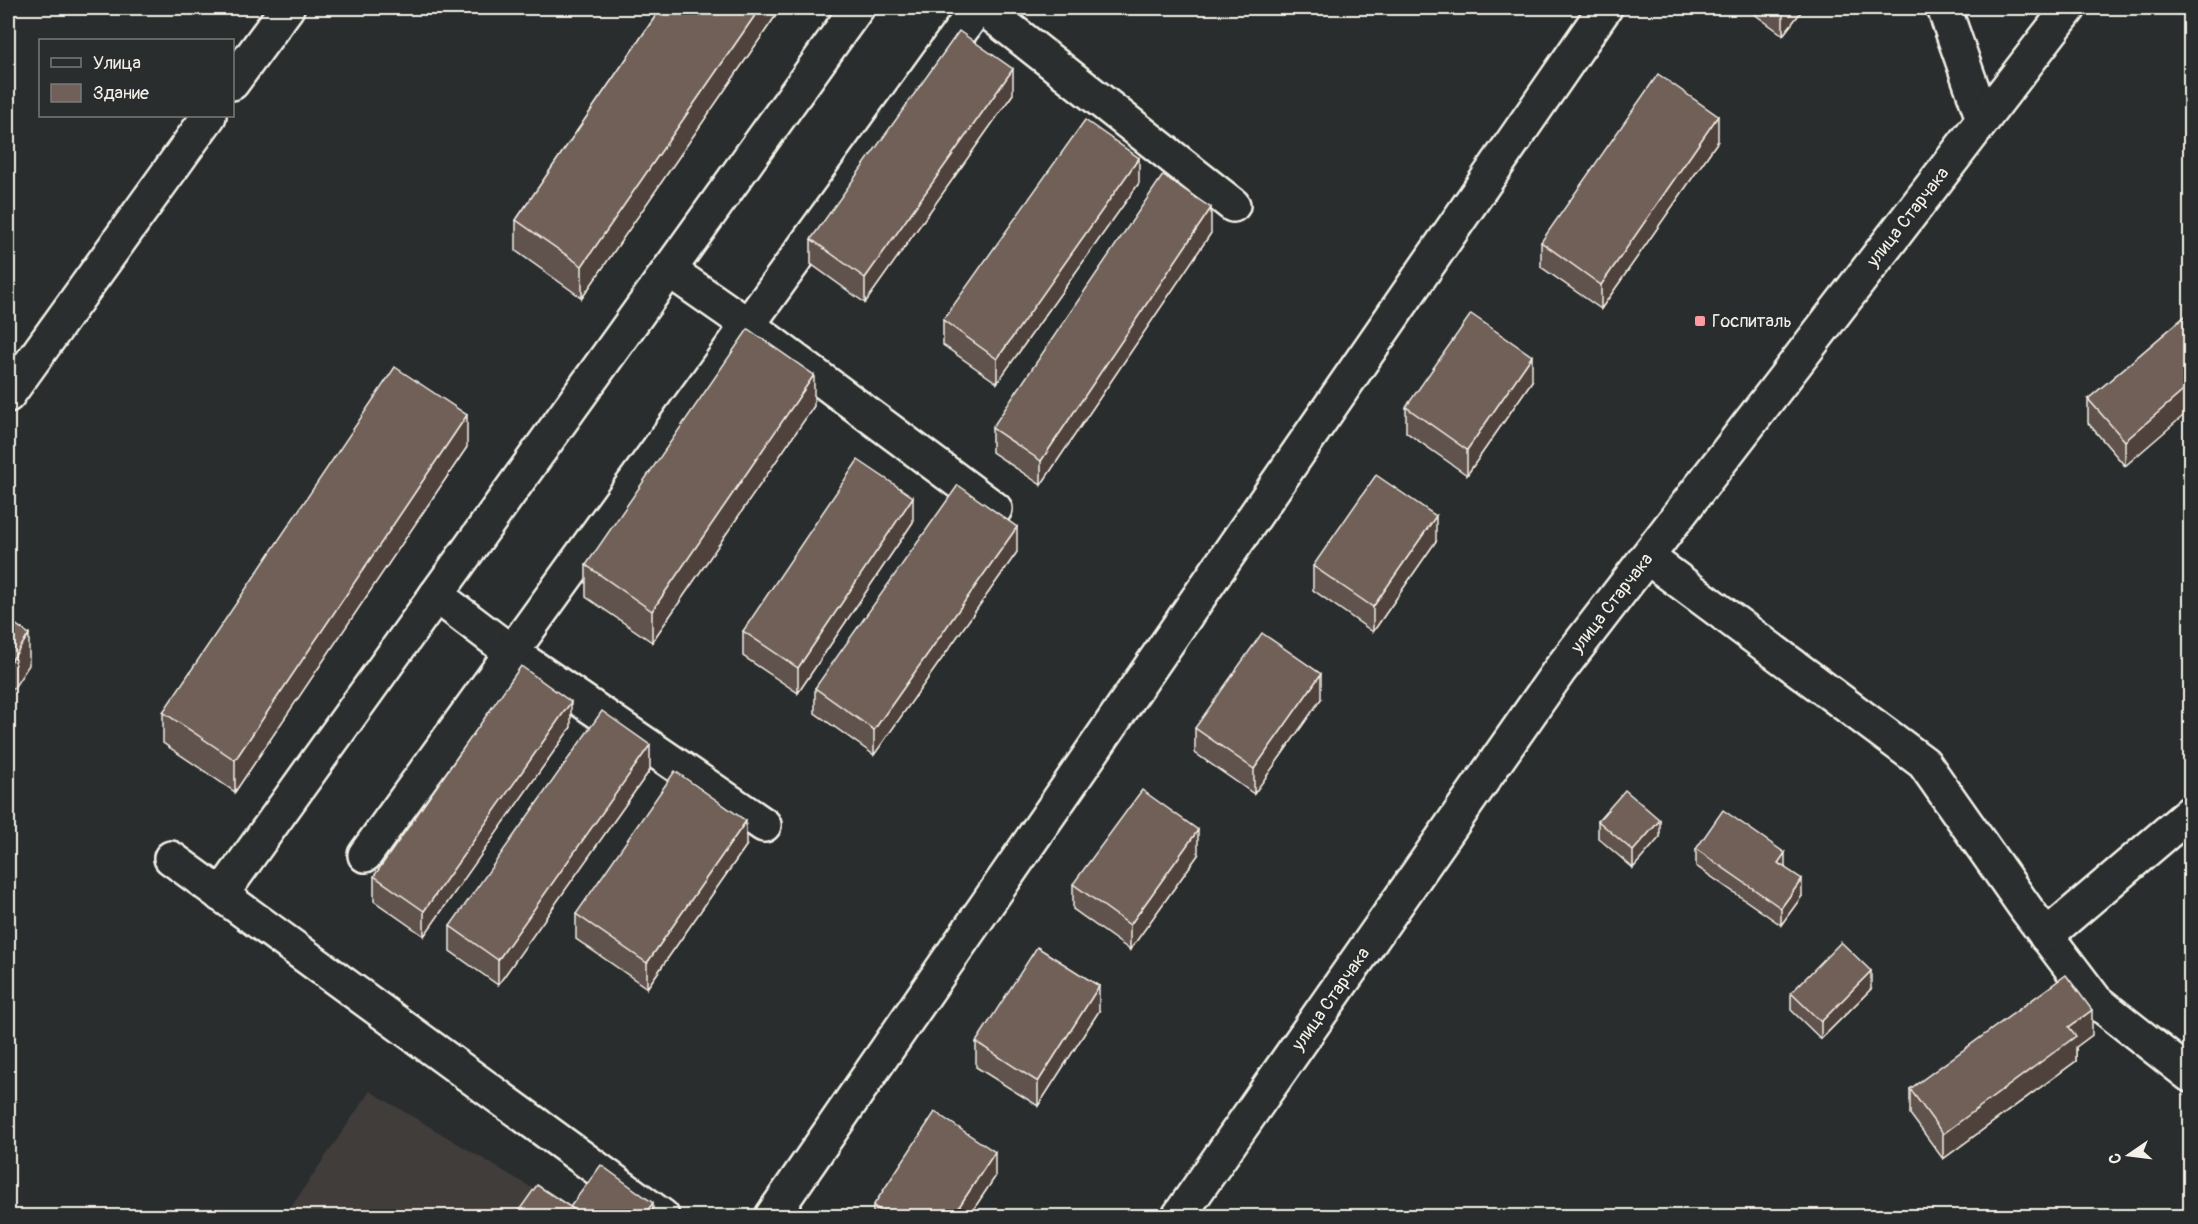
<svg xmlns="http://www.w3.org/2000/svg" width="2198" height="1224" viewBox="0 0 2198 1224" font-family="Pangolin,sans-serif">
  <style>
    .built { fill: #3f3c3b }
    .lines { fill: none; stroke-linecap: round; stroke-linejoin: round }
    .minor-casing { stroke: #f4f1e8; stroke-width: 38 }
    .minor { stroke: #2a2d2e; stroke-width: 33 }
    .wall { fill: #61534d; stroke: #f4f1e8; stroke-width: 1.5 }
    .shaded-wall { fill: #4f433e; stroke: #f4f1e8; stroke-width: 1.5 }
    .building { fill: #716059; stroke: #f4f1e8; stroke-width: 1.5 }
    .poi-dot { fill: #ff9aa2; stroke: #2a2d2e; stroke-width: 2 }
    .labels { text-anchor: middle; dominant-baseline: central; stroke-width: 6; stroke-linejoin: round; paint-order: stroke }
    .street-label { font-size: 18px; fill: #f4f1e8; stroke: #2a2d2e }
    .poi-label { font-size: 18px; fill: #f4f1e8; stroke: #2a2d2e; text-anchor: start }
  </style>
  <rect width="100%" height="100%" fill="#2a2d2e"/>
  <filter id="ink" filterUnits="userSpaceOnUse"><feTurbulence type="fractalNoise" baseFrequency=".0167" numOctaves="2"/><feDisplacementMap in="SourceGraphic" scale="12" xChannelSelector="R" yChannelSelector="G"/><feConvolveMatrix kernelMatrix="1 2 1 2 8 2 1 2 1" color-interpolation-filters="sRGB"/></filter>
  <g filter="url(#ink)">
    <path class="built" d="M370,1091L579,1216H285Z"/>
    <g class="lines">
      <defs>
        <g id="minor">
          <path d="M983,8L1233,205"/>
          <path d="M1944,8L1983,119"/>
          <path d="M232,83L287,8"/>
          <path d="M669,270L748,325L995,509"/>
          <path d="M8,395L209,116"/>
          <path d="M1647,557L1924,763L2027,910L2096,1001L2190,1075"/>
          <path d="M436,595L511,652L764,825"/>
          <path d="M365,855L977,8"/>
          <path d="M171,858L662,1216"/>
          <path d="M221,895L857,8"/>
          <path d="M2046,936L2190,813"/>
          <path d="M772,1216L1605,8"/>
          <path d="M1179,1216L1559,671L2069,8"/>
        </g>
      </defs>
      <use href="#minor" class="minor-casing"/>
      <use href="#minor" class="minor"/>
    </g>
    <g class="wall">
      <path d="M661,8H781L582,298L516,251V220Z"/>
      <path d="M1746,8H1804L1783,35Z"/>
      <path d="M1013,94L865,303L811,264V239Z"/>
      <path d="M1718,141L1601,309L1541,267V242Z"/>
      <path d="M1139,183L997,383L943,345V320Z"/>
      <path d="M1211,233L1041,485L992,452V428Z"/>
      <path d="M2190,312L2125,466L2088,423V399Z"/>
      <path d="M1532,381L1467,475L1406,432V407Z"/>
      <path d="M814,406L652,642L586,597V565Z"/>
      <path d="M467,447L235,792L163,743V712Z"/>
      <path d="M913,522L798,693L743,656V631Z"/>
      <path d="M1436,541L1373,632L1313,590V566Z"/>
      <path d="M1017,552L874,755L815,713V688Z"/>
      <path d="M1321,699L1254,794L1195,753V728Z"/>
      <path d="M571,727L424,936L374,901V876Z"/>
      <path d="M650,770L498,985L450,951V926Z"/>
      <path d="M1598,821L1660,837L1633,868L1598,838Z"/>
      <path d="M746,846L647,988L576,939V914Z"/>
      <path d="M1696,849L1785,867L1802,896L1781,925L1696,866Z"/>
      <path d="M1198,855L1130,950L1073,909V884Z"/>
      <path d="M1871,989L1821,1039L1791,1010V993Z"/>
      <path d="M1099,1011L1038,1106L976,1067V1042Z"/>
      <path d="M2092,1035L2076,1047V1061L1943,1159L1910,1114V1089Z"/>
      <path d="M995,1177L969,1216H873V1206Z"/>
    </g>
    <g class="shaded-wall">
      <path d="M760,8H781L582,298V266Z"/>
      <path d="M1785,8H1804L1783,35V11Z"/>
      <path d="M1013,69V94L865,303V278Z"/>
      <path d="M1718,116V141L1601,309V285Z"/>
      <path d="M1139,158V183L997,383V359Z"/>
      <path d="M1211,208V233L1041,485V461Z"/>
      <path d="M1532,356V381L1467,475V450Z"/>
      <path d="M814,375V406L652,642V611Z"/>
      <path d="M2190,385V410L2125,466V441Z"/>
      <path d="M467,415V447L235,792V760Z"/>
      <path d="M913,497V522L798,693V668Z"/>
      <path d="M1436,516V541L1373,632V607Z"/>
      <path d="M1017,527V552L874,755V730Z"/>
      <path d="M29,634V665L8,697V666Z"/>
      <path d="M1321,674V699L1254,794V769Z"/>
      <path d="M571,702V727L424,936V911Z"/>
      <path d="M650,745V770L498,985V960Z"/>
      <path d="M1660,820V837L1633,868V851Z"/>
      <path d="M746,821V846L647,988V963Z"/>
      <path d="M1198,830V855L1130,950V925Z"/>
      <path d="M1785,853V870L1778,863Z"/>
      <path d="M1802,879V896L1781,925V908Z"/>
      <path d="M1871,971V989L1821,1039V1022Z"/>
      <path d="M1099,986V1011L1038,1106V1082Z"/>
      <path d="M2092,1010V1035L2076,1047V1061L1943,1159V1134L2069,1027Z"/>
      <path d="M995,1152V1177L969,1216H953Z"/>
      <path d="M653,1203V1216H643Z"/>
    </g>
    <g class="building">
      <path d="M661,8H760L582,266L516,220Z"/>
      <path d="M959,31L1013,69L865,278L811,239Z"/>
      <path d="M1658,74L1718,116L1601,285L1541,242Z"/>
      <path d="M1085,120L1139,158L997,359L943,320Z"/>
      <path d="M1163,175L1211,208L1041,461L992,428Z"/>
      <path d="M2190,312V385L2125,441L2088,399Z"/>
      <path d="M1471,314L1532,356L1467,450L1406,407Z"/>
      <path d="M748,329L814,375L652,611L586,565Z"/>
      <path d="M395,367L467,415L235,760L163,712Z"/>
      <path d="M858,460L913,497L798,668L743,631Z"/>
      <path d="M1376,475L1436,516L1373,607L1313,566Z"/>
      <path d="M958,485L1017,527L874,730L815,688Z"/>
      <path d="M8,619L29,634L8,666Z"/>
      <path d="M1262,633L1321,674L1254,769L1195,728Z"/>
      <path d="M521,666L571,702L424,911L374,876Z"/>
      <path d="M602,711L650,745L498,960L450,926Z"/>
      <path d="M675,771L746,821L647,963L576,914Z"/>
      <path d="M1142,790L1198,830L1130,925L1073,884Z"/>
      <path d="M1625,790L1660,820L1633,851L1598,821Z"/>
      <path d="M1723,810L1785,853L1778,863L1802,879L1781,908L1696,849Z"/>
      <path d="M1841,942L1871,971L1821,1022L1791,993Z"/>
      <path d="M1037,947L1099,986L1038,1082L976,1042Z"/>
      <path d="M2066,975L2092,1010L2069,1027L2076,1036L1943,1134L1910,1089Z"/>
      <path d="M935,1112L995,1152L953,1216H890L873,1206Z"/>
      <path d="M601,1165L653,1203L643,1216H584L570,1207Z"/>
      <path d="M537,1185L584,1216H515Z"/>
    </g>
  </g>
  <rect class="poi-dot" x="1694" y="315" width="12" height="12" rx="3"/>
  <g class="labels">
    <g class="street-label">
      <text transform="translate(1908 217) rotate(-52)">улица Старчака</text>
      <text transform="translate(1612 603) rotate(-52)">улица Старчака</text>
      <text transform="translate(1331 999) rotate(-55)">улица Старчака</text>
    </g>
    <g class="poi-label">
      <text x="1712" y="321">Госпиталь</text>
    </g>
  </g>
  <rect width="2198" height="1224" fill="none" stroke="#2a2d2e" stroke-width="30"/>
  <rect x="15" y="15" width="2168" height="1194" fill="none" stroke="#f4f1e8" stroke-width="2" filter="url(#ink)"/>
  <rect x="39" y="39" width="195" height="78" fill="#2a2d2e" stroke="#7b7b78" stroke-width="1.5"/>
  <rect x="51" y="58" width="30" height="9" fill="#2a2d2e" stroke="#7b7b78" stroke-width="1.5"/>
  <text x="93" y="69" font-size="18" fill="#f4f1e8">Улица</text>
  <rect x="51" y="84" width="30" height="18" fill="#716059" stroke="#7b7b78" stroke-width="1.5"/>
  <text x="93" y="99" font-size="18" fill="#f4f1e8">Здание</text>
  <g transform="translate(2129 1155) rotate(256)" stroke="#2a2d2e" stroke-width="4.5" paint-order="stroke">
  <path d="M0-4.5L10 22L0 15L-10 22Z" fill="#f4f1e8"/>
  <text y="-9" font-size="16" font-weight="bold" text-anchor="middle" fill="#f4f1e8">С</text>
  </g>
</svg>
